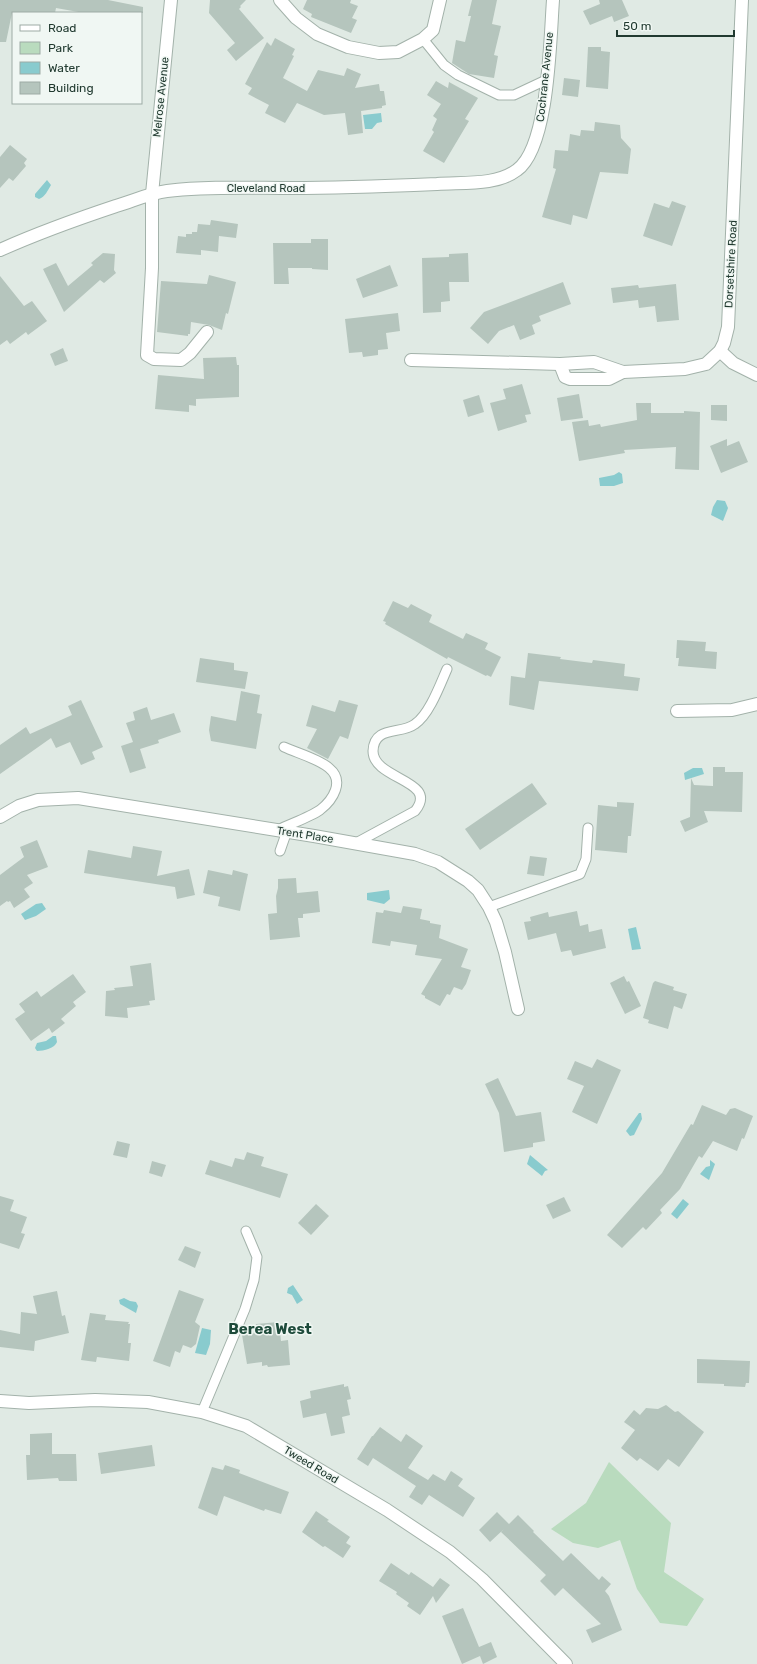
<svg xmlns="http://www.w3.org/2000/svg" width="757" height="1664" viewBox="0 0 757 1664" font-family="Rubik,sans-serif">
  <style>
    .green { fill: #b9dbbe }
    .water { fill: #89cbce }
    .building { fill: #b5c5bd }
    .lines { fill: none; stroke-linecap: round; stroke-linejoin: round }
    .service-casing { stroke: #a3b2aa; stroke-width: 11 }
    .minor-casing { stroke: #a3b2aa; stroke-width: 14 }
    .tertiary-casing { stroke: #a3b2aa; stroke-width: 14 }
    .service { stroke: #fff; stroke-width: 9 }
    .minor { stroke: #fff; stroke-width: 12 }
    .tertiary { stroke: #fff; stroke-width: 12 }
    .labels { text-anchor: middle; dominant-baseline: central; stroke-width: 3; stroke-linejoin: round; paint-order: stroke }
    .street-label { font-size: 11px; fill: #213a30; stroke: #f0f7f3 }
    .district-label { font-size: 15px; font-weight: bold; fill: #1e4b3b; stroke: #f0f7f3 }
  </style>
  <rect width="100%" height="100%" fill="#e0eae4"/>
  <path class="green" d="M609,1462L671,1523L664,1572L704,1599L687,1626L660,1623L637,1589L620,1540L598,1548L573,1543L551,1529L586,1503Z"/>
  <g class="water">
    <path d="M381,113L382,122L377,123L372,129H365L363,115Z"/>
    <path d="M47,180L51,185C48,190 45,197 39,199L35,197V194Z"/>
    <path d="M619,472L622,474L623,483L614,486H600L599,478L614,475Z"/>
    <path d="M717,500L725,501L728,508L723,521L711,515L713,507Z"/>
    <path d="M693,768H702L704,774L685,780L684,773Z"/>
    <path d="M389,890L390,899L384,904L367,900V893Z"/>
    <path d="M42,903L46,909L36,916L25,920L21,914L36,904Z"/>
    <path d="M636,927L641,949L632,950L628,929Z"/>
    <path d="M53,1036H56L57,1042C55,1048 44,1051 37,1051L35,1048L37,1043L46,1041Z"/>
    <path d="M639,1113H641L642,1119L634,1135L630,1136L626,1131Z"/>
    <path d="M530,1155L548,1170L545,1171L542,1176L527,1164Z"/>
    <path d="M710,1160L715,1164L709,1180L700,1174L706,1167L710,1166Z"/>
    <path d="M683,1199L689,1204L677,1219L671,1214Z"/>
    <path d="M293,1285L303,1300L297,1304L292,1295L287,1293L288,1288Z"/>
    <path d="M124,1298L130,1301L136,1302L138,1306L136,1313L120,1304L119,1300Z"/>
    <path d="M202,1328L211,1330L210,1344L206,1355L195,1353Z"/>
  </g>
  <g class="building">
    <path d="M0,0H108L143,7V13H84L56,8L55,13H12L6,42H0Z"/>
    <path d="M210,0H246L240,6L241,7L239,9L264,38L236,61L227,50L235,43L209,13Z"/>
    <path d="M307,0H351L350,3L358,6L352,18L357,20L351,33L311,17L312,14L303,9Z"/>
    <path d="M472,0H497L492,24L501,26L494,55L498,56L494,78L469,74L452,63L456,40L465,42L471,16H468Z"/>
    <path d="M599,0H622L629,16L614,22L612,16L590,25L583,11L600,4Z"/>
    <path d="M275,38L295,49L292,55L294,56L283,78L307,91L318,70L344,76L347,68L361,74L355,88L379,84L380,91H384L386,105L382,106V108L361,111L363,133L348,135L345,113L324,115L297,103L285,123L265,113L269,105L248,94L252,88L245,84L267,42L271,46Z"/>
    <path d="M588,47H601V51L610,52L608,89L586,87Z"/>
    <path d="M564,78L580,80L578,97L562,95Z"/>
    <path d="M436,81L448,88L449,82L478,98L465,119L469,121L444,163L423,151L434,132L432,130L437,119L433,116L441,104L427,95Z"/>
    <path d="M595,122L620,125L621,138L631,149L628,174L600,172L587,219L573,215L571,225L542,217L556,169L553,168L555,150L568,151L570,134L580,136L581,130L594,131Z"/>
    <path d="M10,145L27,159L24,163L26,166L13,181L9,178L0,188V157Z"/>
    <path d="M672,201L686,206L672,246L643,236L654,203L669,208Z"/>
    <path d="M211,220L238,224L236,238L219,236L218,252L201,250V255L176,253L178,236L186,237V234H192V232H197L198,224L210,225Z"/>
    <path d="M311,239H328V270L312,269V268H288L289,284H274L273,243H311Z"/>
    <path d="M103,253L115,254L114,270L116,273L104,283L100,280L64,312L43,269L56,263L68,286L93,265L91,263Z"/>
    <path d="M468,253L469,282H449L450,301L441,302V312L423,313L422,258L449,257V254Z"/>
    <path d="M390,265L398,286L363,298L356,279Z"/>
    <path d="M209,275L236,282L228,314L226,313L222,330L209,325L191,322L190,334H188V336L157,332L161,281L207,284Z"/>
    <path d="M0,276L24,306L32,301L47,321L28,335L26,332L10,344L7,340L0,345Z"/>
    <path d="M563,282L571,304L539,316L541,321L532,325L535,334L520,340L514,325L499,331L488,344L470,328L484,312Z"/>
    <path d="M676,284L679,320L657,322L655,306L639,308L638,300L613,303L611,288L638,285L639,288Z"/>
    <path d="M398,313L400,331L386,333L388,349L378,350V355L363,357L362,352L349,353L345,319Z"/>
    <path d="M63,348L68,361L55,366L50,354Z"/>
    <path d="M236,357L237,365H239V397L196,399V406L189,405V412L155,409L158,375L204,379L203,358Z"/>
    <path d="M522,384L531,414L525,415L527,422L498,431L490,403L506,399L503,389Z"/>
    <path d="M579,394L583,418L561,421L557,398Z"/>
    <path d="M479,395L484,412L468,417L463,400Z"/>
    <path d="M636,403H651V413H684V411L700,412L699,470L675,469L676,447L624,450L625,453L579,461L572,422L588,420L589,426L600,424L601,427L637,420Z"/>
    <path d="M711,405H727V421L711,420Z"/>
    <path d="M727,439V446L739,441L748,462L721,473L710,446Z"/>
    <path d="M393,601L408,608L411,604L432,615L429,622L463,639L466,633L488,643L485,649L501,657L491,677L487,675L486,676L448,657L447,659L385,624L386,622L383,621Z"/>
    <path d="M677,640L706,642L705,651L717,652L716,669L678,666L679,658H676Z"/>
    <path d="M528,653L561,657L560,659L592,663L593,660L625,664L624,676L640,678L638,691L539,681L534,710L509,705L511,676L525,678Z"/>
    <path d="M200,658L234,663V670L248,672L245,689L196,682Z"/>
    <path d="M241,691L260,695L257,713L262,714L256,749L211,741L209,730L211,716L236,721Z"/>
    <path d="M81,700L103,747L92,752L95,759L81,765L70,742L56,748L51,738L0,774V745L26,727L30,734L72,715L68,706Z"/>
    <path d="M339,700L358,705L348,739L340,736L328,759L307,748L317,729L306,726L312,705L335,712Z"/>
    <path d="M147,707L151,720L174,713L181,732L158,740L159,743L140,749L146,768L130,773L121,746L133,742L126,723L135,720L133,712Z"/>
    <path d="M713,767H725V772H743L742,812L704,811L708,822L685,832L680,821L690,817L691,778L694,785L713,786Z"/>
    <path d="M532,783L547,804L480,850L465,829Z"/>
    <path d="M617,802L634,803L631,836H628L627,853L595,850L598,805L617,807Z"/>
    <path d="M37,840L48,867L27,875L33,883L24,889L30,897L14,908L10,901L8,902L7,901L0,906V875L24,857L20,847Z"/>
    <path d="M133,846L162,851L157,876L189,869L195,895L177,899L175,887L84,873L88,850L131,858Z"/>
    <path d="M530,856L547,858L544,876L527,874Z"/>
    <path d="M208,870L232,875L233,870L248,874L240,911L218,906L220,897L203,893Z"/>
    <path d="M296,878L297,893L318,891L320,912L303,914V918H298L300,937L270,940L268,914L277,913L276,896L278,888V879Z"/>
    <path d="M403,906L422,909L420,919L430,921V923L441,925L439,938L468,949L461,967L471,970L466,984L462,990L454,987L450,995L447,994L440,1006L425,998V996L421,994L442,959L415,955L417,945L391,941L390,946L372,943L376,912L383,913L384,910L401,913Z"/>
    <path d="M577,911L580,926L588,924L589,932L602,929L606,948L573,956L571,950L561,952L556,933L528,940L524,922L531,921L530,917L548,912L549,917Z"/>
    <path d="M151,963L155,1000L149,1001L150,1005L127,1008L128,1018L105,1016L106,991L115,990L114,988L133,986L130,966Z"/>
    <path d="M73,974L86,992L73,1002L76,1006L61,1019L65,1023L52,1033L49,1028L31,1041L15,1019L25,1012L19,1004L37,991L41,997Z"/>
    <path d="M624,976L627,982L629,981L641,1006L625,1014L610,983Z"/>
    <path d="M655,981L674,987L673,990L687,994L682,1009L674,1006L668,1029L648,1023L649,1020L643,1018L653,983Z"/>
    <path d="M597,1059L621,1070L597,1124L572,1112L584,1086L567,1079L575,1061L592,1068Z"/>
    <path d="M498,1078L516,1116L541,1112L545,1141L533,1143V1147L504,1152L499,1113L485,1084Z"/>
    <path d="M702,1105L726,1115L730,1109L735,1108L753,1116L744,1139L742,1138L737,1151L713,1141L702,1158L699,1156L680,1189L660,1210L662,1213L646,1230L643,1227L622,1248L607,1235L662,1173L691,1124L693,1125Z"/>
    <path d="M117,1141L130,1144L127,1158L113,1155Z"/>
    <path d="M247,1152L264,1157L261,1166L288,1174L280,1198L205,1174L210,1160L232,1167L235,1158L244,1160Z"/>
    <path d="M152,1161L166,1165L162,1177L149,1173Z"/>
    <path d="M0,1196L14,1200L10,1211L27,1217L21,1233L25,1234L19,1249L0,1243Z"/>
    <path d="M564,1197L571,1211L553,1219L546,1205Z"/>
    <path d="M316,1204L329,1216L311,1235L298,1223Z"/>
    <path d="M185,1246L201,1252L195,1268L178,1260Z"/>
    <path d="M179,1290L204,1299L195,1322L200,1326L196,1344L191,1348L183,1345L180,1353L175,1351L170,1367L153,1361Z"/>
    <path d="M57,1291L62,1316L65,1315L69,1333L35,1341L34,1351L0,1347V1330L20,1334L21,1312L37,1314L33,1296Z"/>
    <path d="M90,1313L106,1315L105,1320L129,1322L128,1324H130L128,1343H131L129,1361L97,1357L96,1362L81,1360Z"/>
    <path d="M279,1322L281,1341L288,1340L290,1365L268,1367L267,1365L262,1366V1362L247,1364L242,1335L256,1333V1324Z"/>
    <path d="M697,1359L750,1361L749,1383H746L745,1387L724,1386V1384L697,1383Z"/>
    <path d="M344,1384V1387L348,1386L351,1399L347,1400L350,1415L342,1417L345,1433L331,1436L326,1413L303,1418L300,1401L311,1398L310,1391Z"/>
    <path d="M666,1405L675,1412L678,1411L704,1432L679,1467L668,1459L658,1471L640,1458L637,1461L621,1448L635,1430L624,1422L634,1410L640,1415L646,1408L658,1409Z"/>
    <path d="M380,1427L401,1442L406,1434L423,1446L408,1468L428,1480L433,1474L445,1481L451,1471L463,1479L458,1486L475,1498L463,1517L429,1495L422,1505L409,1497L416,1486L373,1458L368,1466L357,1459L372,1436H373Z"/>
    <path d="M52,1433V1454H76L77,1481H59L58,1478L27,1480L26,1455H30V1434Z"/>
    <path d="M152,1445L155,1466L101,1474L98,1453Z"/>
    <path d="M225,1465L240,1470L239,1473L289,1492L281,1514L265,1509L264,1511L224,1496L217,1516L198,1508L212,1467L223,1470Z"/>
    <path d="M316,1511L329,1520L327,1521L350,1537L346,1543L351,1546L343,1558L325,1546L323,1547L302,1532Z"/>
    <path d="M497,1512L509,1524L518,1515L534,1531L533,1532L563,1561L571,1553L599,1580L602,1576L611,1584L605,1591L609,1596L622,1630L592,1643L586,1630L601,1624L563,1588L555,1596L540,1581L546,1575L501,1532L504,1529L490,1542L479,1530Z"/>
    <path d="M391,1563L409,1575L411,1572L433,1587L440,1578L450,1585L436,1603L433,1596L420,1615L407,1606L409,1603L396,1594L397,1592L379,1581Z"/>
    <path d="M463,1608L479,1647L491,1642L497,1657L483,1664L480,1656L462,1664L442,1616Z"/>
  </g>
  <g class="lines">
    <defs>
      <g id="service">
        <path d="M423,39L444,65L458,75L499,95H514L546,80"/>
        <path d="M278,830C290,824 310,817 320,810C333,800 345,781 329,768C319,759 297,753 284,747"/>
        <path d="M356,843L415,811C440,780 373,780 373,751C374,725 401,735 415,724C429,715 440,685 447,669"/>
        <path d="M280,851L287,831"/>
        <path d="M489,907L580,874L586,859L588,828"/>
        <path d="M202,1412L245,1309L254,1280L257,1257L246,1231"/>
      </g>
      <g id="minor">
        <path d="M171,0L152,194V268L147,355L154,359L181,360L190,353L207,332"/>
        <path d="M280,0L296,18L317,34L348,47L379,53L398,52L423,39L433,30L440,0"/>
        <path d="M0,250C38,233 77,219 116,206C133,201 150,193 167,191C208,186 251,188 292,188C340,188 389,186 437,184C462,182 496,186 517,170C549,147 550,39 553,0"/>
        <path d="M720,351L733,363L757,375"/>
        <path d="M411,360L560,364L594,362L623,372"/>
        <path d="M560,364L565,377L570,379H609L623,372L685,369L706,364L720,351L724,343L728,327L742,0"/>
        <path d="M677,711L732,710L757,704"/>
        <path d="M0,817L19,806L38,800L78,798L314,836L415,854L438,862L468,881L478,890L489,907L496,922L505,952L518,1009"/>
      </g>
      <path id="tertiary" d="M0,1401L29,1403L95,1400L148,1402L202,1412L246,1426L387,1510L450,1552L482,1579L566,1664"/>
    </defs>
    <use href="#service" class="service-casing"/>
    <use href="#minor" class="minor-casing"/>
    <use href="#tertiary" class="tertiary-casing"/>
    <use href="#service" class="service"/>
    <use href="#minor" class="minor"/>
    <use href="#tertiary" class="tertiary"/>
  </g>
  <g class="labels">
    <g class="street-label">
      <text transform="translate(545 77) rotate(-84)">Cochrane Avenue</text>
      <text transform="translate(161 97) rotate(-84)">Melrose Avenue</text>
      <text x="266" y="188">Cleveland Road</text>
      <text transform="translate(731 264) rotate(-87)">Dorsetshire Road</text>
      <text transform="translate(305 835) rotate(9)">Trent Place</text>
      <text transform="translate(311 1465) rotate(31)">Tweed Road</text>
    </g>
    <g class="district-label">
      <text x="270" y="1329">Berea West</text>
    </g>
  </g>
  <rect x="12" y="12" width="130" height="92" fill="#f0f7f3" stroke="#9daba5"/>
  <rect x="20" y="25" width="20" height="6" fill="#ffffff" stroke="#9daba5"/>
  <text x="48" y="32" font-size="12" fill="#213a30">Road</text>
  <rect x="20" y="42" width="20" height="12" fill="#b9dbbe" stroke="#9daba5"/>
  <text x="48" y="52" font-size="12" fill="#213a30">Park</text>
  <rect x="20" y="62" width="20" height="12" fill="#89cbce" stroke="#9daba5"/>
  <text x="48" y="72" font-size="12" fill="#213a30">Water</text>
  <rect x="20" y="82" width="20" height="12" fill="#b5c5bd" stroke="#9daba5"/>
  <text x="48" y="92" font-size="12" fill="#213a30">Building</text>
  <path d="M617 30v6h117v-6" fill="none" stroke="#213a30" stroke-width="2"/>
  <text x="623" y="30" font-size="12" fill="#213a30" stroke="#f0f7f3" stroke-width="3" paint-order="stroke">50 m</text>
</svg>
